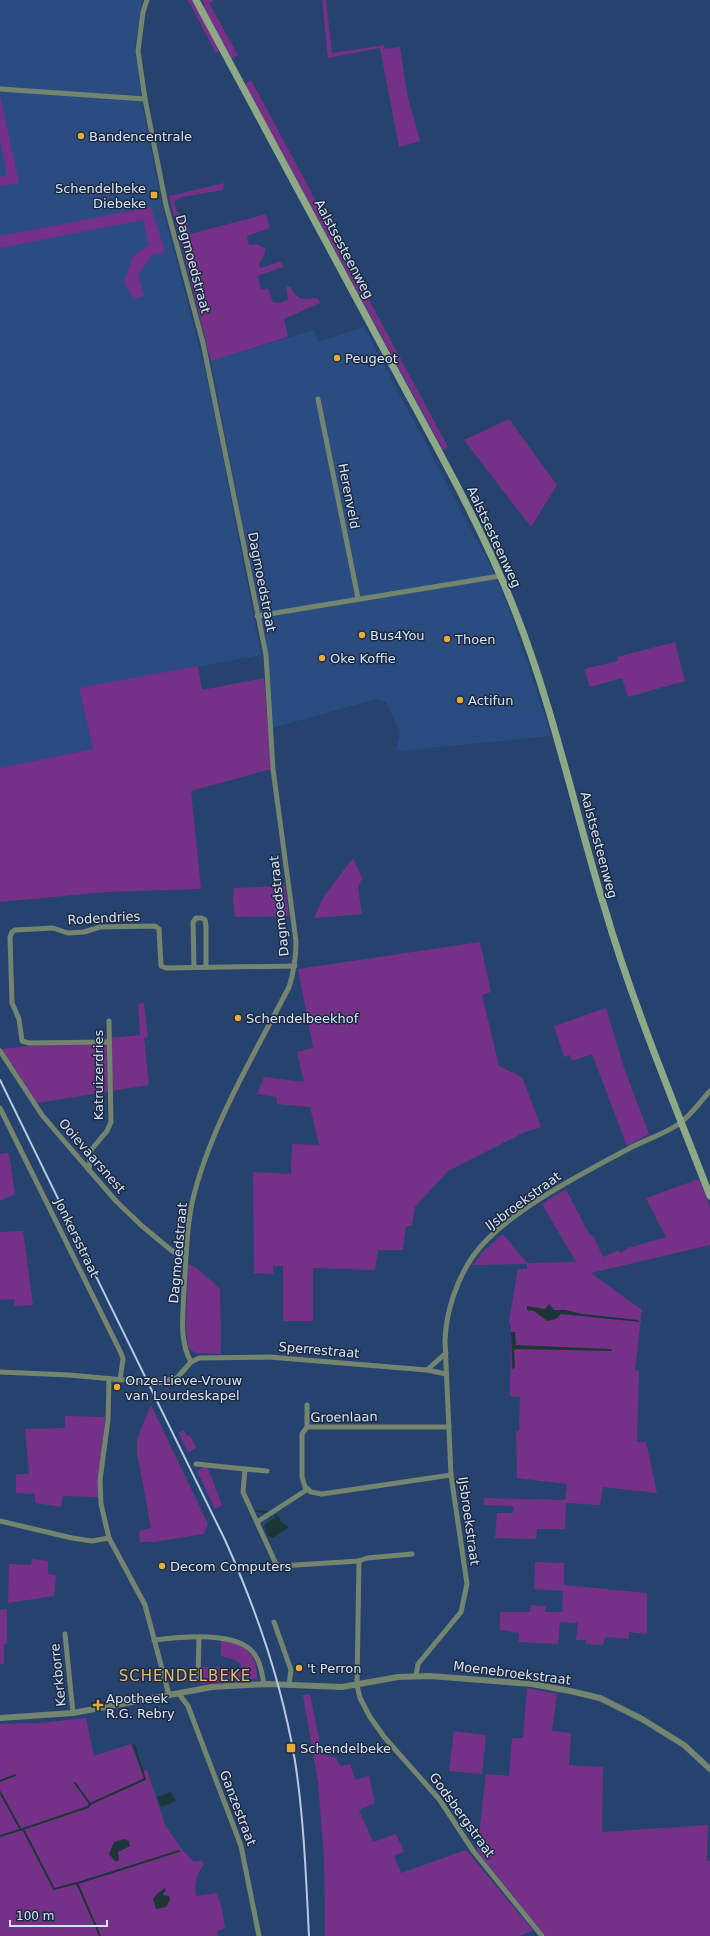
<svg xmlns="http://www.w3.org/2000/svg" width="710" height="1936" viewBox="0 0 710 1936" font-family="'DejaVu Sans',sans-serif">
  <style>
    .built { fill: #2b4c80 }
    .green { fill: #753187 }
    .water { fill: #1c3637 }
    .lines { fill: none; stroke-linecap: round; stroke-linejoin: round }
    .stream { stroke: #1c3637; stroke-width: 2 }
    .minor { stroke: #74856f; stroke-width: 5 }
    .tertiary { stroke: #74856f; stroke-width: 6 }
    .secondary { stroke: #8da986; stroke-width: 7 }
    .rail { stroke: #b7c8e2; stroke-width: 2 }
    .poi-dot { fill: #e8ab37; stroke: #1d2a3f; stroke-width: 1.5 }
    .labels { text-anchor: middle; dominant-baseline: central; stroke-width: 3; stroke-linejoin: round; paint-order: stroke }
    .poi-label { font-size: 13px; fill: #d5e3f9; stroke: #1d2a3f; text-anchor: start }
    .street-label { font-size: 13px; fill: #d5e3f9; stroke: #1d2a3f }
    .quarter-label { font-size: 15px; letter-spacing: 1px; fill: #e5ba75; stroke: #1d2a3f }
  </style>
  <rect width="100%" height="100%" fill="#264370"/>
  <g class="built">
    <path d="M0,0H142L135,49L142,103L162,206L204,366L218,432L261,655L79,688L93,749L0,768Z"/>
    <path d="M364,327L490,565L509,609L551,736L396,751L400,732L386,702L376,699L272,728L268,655L211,361L314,330L318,342Z"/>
  </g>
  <g class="green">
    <path d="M188,0H194L199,9L205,6L202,0H215L209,3L238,55L232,59L225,48L216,53Z"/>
    <path d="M322,0H326L332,53L384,45L385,49L400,47L407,94L420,141L399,147L380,48L328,58Z"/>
    <path d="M251,80L448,447L443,450L245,84Z"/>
    <path d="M0,95L19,183L0,186V177L7,175L0,140Z"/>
    <path d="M224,183L223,190L182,197L174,202L177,212C188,219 187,221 190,234L266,214L270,228L247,236L249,245L256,244L265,248V253L259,265L261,268L281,261L283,267L258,276L261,290L268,288L273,302L279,303L288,300L286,287H290C299,302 302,299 317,298L320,303L284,319L288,337L211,361L169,196Z"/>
    <path d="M151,207L165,252L152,255L138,275L144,296L134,299L124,283L133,256L149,245L143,220L0,248V236Z"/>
    <path d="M509,419L557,485L531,527L464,440Z"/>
    <path d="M675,642L685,681L628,697L622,678L590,687L584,669L618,661L617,657Z"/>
    <path d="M198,666L202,690L264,678L271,769L191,791L201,889L105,892L0,902V768L93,749L79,688Z"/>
    <path d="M353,858L362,878L358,888L362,914L314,918L324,896Z"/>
    <path d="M285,886L289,916L235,917L233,898L234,888Z"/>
    <path d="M480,942L491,992L482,995L499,1066L522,1077L541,1127L525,1132L448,1171L415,1207L412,1226H406L403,1250H378L375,1270L313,1268V1321H283V1266H273V1274L254,1273L253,1172L291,1174L292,1144L319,1145L310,1107L277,1104V1097L257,1094L264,1077L304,1082L297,1052L313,1048L298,969Z"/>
    <path d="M144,1003L148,1037L144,1038L149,1085L37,1103L1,1049L140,1035L138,1004Z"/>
    <path d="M606,1008L624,1068L649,1134L627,1146L592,1054L572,1061L570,1055L564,1057L554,1026Z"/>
    <path d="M9,1153L15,1194L0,1201V1154Z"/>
    <path d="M699,1179L710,1207V1245L591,1273L642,1310L635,1370L639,1371L637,1442H646L657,1493L603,1487L600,1505L566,1503L565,1529H537L536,1539L495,1538L497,1513H513L514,1506L484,1505V1498L565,1500L567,1484L517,1478L516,1431H519L520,1397L510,1396L511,1327L509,1321L518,1269H527V1264L473,1265L484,1251L503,1234L527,1263L576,1262L542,1204L566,1189L590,1236L593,1235L603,1257L619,1250L620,1253L628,1248L666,1237L646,1198Z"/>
    <path d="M23,1231L33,1305L14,1306V1299L0,1300V1232Z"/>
    <path d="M188,1264L197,1268L220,1289L221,1354L195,1353L188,1347L186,1326Z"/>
    <path d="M151,1405L208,1524L204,1534L154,1542H140L139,1531L151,1528L137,1453V1439Z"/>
    <path d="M65,1416L105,1417L98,1497L63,1496L61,1507L35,1503V1494L16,1493V1474H29L25,1429L65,1428Z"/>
    <path d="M184,1430L187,1436L190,1435L196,1448L188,1452L178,1433Z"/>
    <path d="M207,1466L222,1505L215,1509L197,1471Z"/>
    <path d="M32,1559L48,1561V1574L56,1575L54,1596L8,1603L9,1564L31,1565Z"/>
    <path d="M535,1562L564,1563V1585L647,1593V1634L629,1632V1639L605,1637L603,1645L586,1644V1640H576L578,1623L560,1622L558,1644L519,1642V1633L500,1630V1612H530V1605L546,1606L545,1612H562L563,1591L534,1589Z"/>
    <path d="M7,1609V1644H4V1664H0V1610Z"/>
    <path d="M221,1640C246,1645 257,1652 257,1679L200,1684V1667H220L232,1673L241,1668L240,1663L235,1660L221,1656Z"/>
    <path d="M527,1688L557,1694L552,1731L571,1733L569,1765L603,1767L602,1832L708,1825L707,1861H710V1936H545L477,1851L486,1774L509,1776L512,1738H523Z"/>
    <path d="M310,1694L322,1754L336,1758L340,1766L350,1764L355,1780L369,1776L375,1803L359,1810L373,1842L396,1834L404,1852L394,1856L401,1873L466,1850L533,1930L520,1936H325L324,1858L318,1782L303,1695Z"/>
    <path d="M86,1718L94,1756L131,1744L141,1771L147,1770L165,1825L181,1848L194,1862L202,1860L204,1864C197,1874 194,1883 196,1896L216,1893L221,1904L225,1928L217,1931L218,1936H0V1724L40,1723Z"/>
    <path d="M454,1731L486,1735L482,1774L449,1771Z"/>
  </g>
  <g class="water">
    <path d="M549,1304L554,1310H565L582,1314L638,1320L640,1322L561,1314L556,1319L547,1321L534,1311L527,1310V1306L545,1309Z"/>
    <path d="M511,1332H515L516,1345L611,1349L612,1351L516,1349L514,1350L515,1368L512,1369Z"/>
    <path d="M277,1516L280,1518L281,1522L289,1527L273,1538L268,1536L264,1525Z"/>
    <path d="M171,1792L176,1801L161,1807L157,1797Z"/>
    <path d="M124,1839L129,1841L130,1846L118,1852L119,1860L116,1862L109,1854L114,1842Z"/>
    <path d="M165,1888L166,1891L164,1892L163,1895L169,1896L170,1900L166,1907L156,1909L153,1899L158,1893Z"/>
  </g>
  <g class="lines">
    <g class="stream">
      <path d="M256,1511L266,1512"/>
      <path d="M275,1516H277"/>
      <path d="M0,1781L15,1775"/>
      <path d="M0,1792L21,1830"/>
      <path d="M90,1804L145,1779L134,1745"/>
      <path d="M23,1829L88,1807L90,1804L75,1783"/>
      <path d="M0,1836L23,1829L54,1889L77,1883L100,1936"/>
      <path d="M78,1883L179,1851"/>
    </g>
    <g class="minor">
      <path d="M0,89L145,99"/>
      <path d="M318,399L358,598"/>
      <path d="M257,616L500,576"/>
      <path d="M194,967L193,922L196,918H202L205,920L206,926V966"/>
      <path d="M109,1042L29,1043L22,1041L19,1019L12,1003L10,937L12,932L15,930L53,928L68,933L84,932L100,927L155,926L159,929L161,966L166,968L295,966"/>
      <path d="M0,1051L42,1115L64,1141L116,1201L142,1226L171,1250L176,1253L186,1255"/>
      <path d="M0,1108L121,1353L123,1359L120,1380"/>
      <path d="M89,1170L91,1150L107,1131L111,1122L109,1021"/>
      <path d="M191,1362L199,1358L269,1357L427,1370L446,1374"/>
      <path d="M427,1370L446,1353"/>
      <path d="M0,1372L69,1375L157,1383L177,1378L191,1362C179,1341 183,1315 184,1291C186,1262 186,1232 192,1203C209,1129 254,1055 289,987C294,972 296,958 296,941L273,769L266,655L203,343L166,205L145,99L138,51L143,12L147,0"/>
      <path d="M109,1379L108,1420L100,1480L101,1504L109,1538L145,1605L169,1695"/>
      <path d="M307,1427V1405"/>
      <path d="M449,1427H307L302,1434V1477L305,1487L311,1492L322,1494L451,1475"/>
      <path d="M196,1464L245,1469"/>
      <path d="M267,1471L245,1469L243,1492L276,1564L280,1566L359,1561"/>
      <path d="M0,1521L72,1538L92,1541L109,1538"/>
      <path d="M257,1522L308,1489"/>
      <path d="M412,1554L367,1558L359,1561L357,1685L360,1698L370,1717L385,1738L439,1799L474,1852L542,1936"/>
      <path d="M274,1622L291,1670L289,1685"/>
      <path d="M65,1634L73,1713"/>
      <path d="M154,1640C180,1637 239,1630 255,1655C261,1663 262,1674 264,1684"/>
      <path d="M416,1675L418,1664L461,1612L467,1584L451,1475L445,1341C446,1312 456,1281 473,1256C504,1213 583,1173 630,1148C645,1140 664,1134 679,1124C690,1116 700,1102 710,1091"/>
      <path d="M198,1678L199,1637"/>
      <path d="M179,1694L188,1706L241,1846L259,1936"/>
    </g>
    <path class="tertiary" d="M0,1718L73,1713L212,1687L267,1684L342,1687L398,1677L430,1676L532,1684L570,1691L600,1698L642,1719L684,1745L710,1769"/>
    <path class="secondary" d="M196,0C260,120 325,239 389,359C433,441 481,524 515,611C553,707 574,808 604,906C633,1005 673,1100 710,1196"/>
    <path class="rail" d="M0,1080L225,1540C257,1611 282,1684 295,1761C304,1819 306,1878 309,1936"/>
  </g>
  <g class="poi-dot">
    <circle cx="81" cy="136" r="4"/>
    <rect x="150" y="191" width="8" height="8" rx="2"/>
    <circle cx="337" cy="358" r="4"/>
    <circle cx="362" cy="635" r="4"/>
    <circle cx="447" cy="639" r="4"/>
    <circle cx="322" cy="658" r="4"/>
    <circle cx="460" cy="700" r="4"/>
    <circle cx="238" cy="1018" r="4"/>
    <circle cx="117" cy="1387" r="4"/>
    <circle cx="162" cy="1566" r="4"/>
    <circle cx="299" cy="1668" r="4"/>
    <path d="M96 1699h4v4h4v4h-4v4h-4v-4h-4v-4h4z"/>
    <rect x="286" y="1743" width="10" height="10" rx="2"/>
  </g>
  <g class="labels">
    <g class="poi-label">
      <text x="89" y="136">Bandencentrale</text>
      <text x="146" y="188" text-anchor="end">Schendelbeke<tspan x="146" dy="15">Diebeke</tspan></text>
      <text x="345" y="358">Peugeot</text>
      <text x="370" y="635">Bus4You</text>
      <text x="455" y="639">Thoen</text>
      <text x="330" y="658">Oke Koffie</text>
      <text x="468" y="700">Actifun</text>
      <text x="246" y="1018">Schendelbeekhof</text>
      <text x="125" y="1380">Onze-Lieve-Vrouw<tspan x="125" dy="15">van Lourdeskapel</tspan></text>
      <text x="170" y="1566">Decom Computers</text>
      <text x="307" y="1668">'t Perron</text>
      <text x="106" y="1698">Apotheek<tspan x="106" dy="15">R.G. Rebry</tspan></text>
      <text x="300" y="1748">Schendelbeke</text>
    </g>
    <g class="street-label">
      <text transform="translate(344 249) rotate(62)">Aalstsesteenweg</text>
      <text transform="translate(193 264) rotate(75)">Dagmoedstraat</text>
      <text transform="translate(349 496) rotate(79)">Herenveld</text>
      <text transform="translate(494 537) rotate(65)">Aalstsesteenweg</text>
      <text transform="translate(262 582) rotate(79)">Dagmoedstraat</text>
      <text transform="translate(599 845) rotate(75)">Aalstsesteenweg</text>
      <text transform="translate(279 906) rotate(-96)">Dagmoedstraat</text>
      <text transform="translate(104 918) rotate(-3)">Rodendries</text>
      <text transform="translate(98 1075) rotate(-90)">Katruizerdries</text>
      <text transform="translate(92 1156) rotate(49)">Ooievaarsnest</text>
      <text transform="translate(523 1201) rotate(-36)">IJsbroekstraat</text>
      <text transform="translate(77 1238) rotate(64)">Jonkersstraat</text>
      <text transform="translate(178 1253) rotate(-85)">Dagmoedstraat</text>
      <text transform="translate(319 1350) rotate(5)">Sperrestraat</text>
      <text transform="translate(344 1417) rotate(-1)">Groenlaan</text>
      <text transform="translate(469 1521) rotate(82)">IJsbroekstraat</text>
      <text transform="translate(512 1673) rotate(7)">Moenebroekstraat</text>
      <text transform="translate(58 1675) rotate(-96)">Kerkborre</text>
      <text transform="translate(238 1808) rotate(69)">Ganzestraat</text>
      <text transform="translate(462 1815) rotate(54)">Godsbergstraat</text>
    </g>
    <g class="quarter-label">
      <text x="185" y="1676">SCHENDELBEKE</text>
    </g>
  </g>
  <path d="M10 1920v6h97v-6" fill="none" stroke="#d5e3f9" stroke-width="2"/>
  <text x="16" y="1920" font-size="12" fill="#d5e3f9" stroke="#1d2a3f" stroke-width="3" paint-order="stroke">100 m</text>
</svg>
